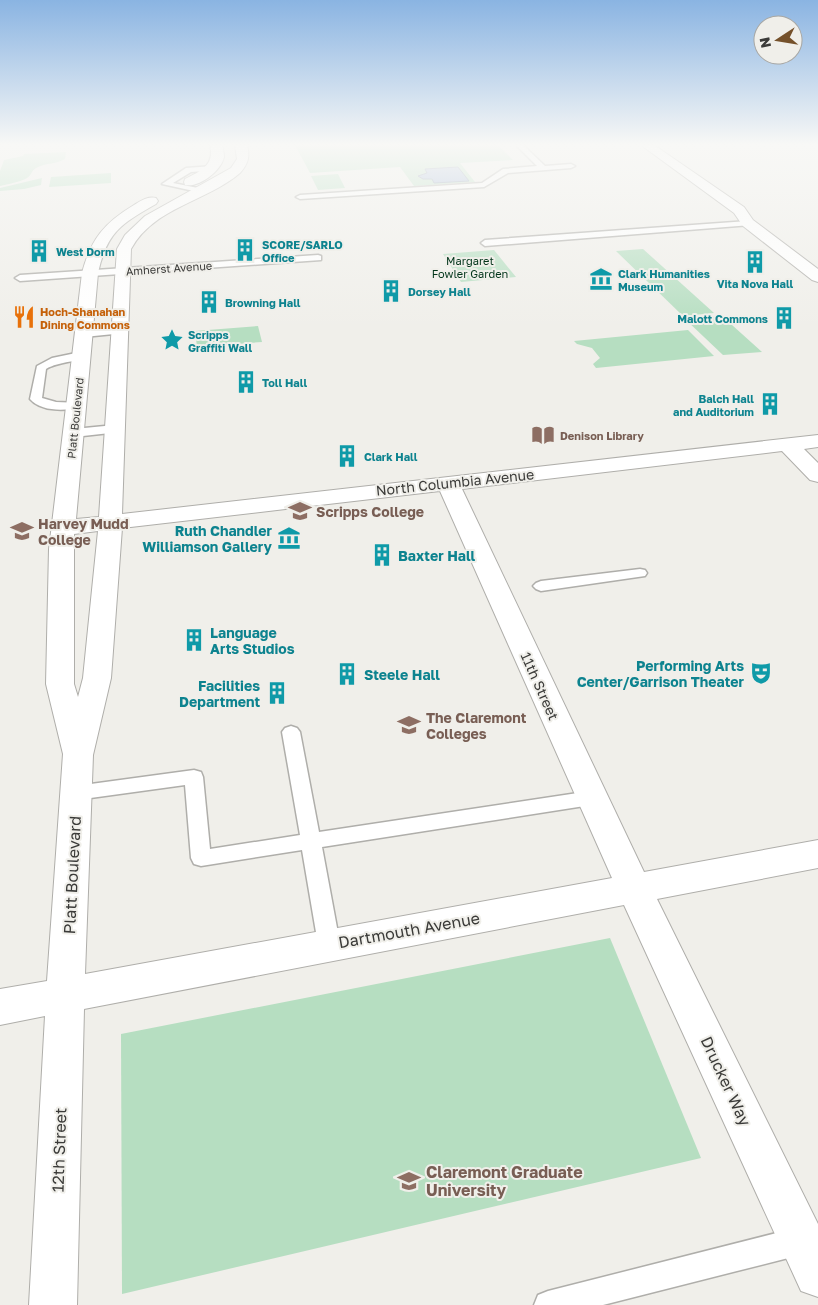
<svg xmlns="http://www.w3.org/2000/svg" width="818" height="1305" viewBox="0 0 818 1305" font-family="'Golos Text',sans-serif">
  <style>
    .green { fill: #b6dec1 }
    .water { fill: #9eb5d9; stroke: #8090a9 }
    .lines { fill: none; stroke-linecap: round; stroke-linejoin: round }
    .service-casing { stroke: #afaeaa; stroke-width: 3 }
    .minor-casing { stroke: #afaeaa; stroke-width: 2 }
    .service { fill: #fff; fill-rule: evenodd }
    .minor { fill: #fff; fill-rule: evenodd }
    .labels { text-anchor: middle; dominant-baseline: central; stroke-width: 4; stroke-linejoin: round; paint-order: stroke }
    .far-culture-label { font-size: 11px; font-weight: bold; fill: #0d838f; stroke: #f0efea; text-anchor: start }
    .far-park-label { font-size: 11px; fill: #02351a; stroke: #f0efea }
    .far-street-label { font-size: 11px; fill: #3b3b39; stroke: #f0efea }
    .far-food-label { font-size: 11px; font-weight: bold; fill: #c56008; stroke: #f0efea; text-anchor: start }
    .far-education-label { font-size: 11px; font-weight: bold; fill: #785e54; stroke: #f0efea; text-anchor: start }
    .street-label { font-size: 14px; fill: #3b3b39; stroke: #f0efea }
    .education-label { font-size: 14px; font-weight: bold; fill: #785e54; stroke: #f0efea; text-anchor: start }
    .culture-label { font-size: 14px; font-weight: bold; fill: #0d838f; stroke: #f0efea; text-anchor: end }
    .near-street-label { font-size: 16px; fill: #3b3b39; stroke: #f0efea }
    .near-education-label { font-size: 16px; font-weight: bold; fill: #785e54; stroke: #f0efea; text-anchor: start }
  </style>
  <rect width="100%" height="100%" fill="#f0efea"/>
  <g class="green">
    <path d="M295,145H498L513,160L460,163L475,182L414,186L400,167L310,173Z"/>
    <path d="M66,152L65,159C57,164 46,163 38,167C31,170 32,175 27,178C20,182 8,184 0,186V171L4,160L23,156L24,154Z"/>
    <path d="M111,173V183L49,187L51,177Z"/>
    <path d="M338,174L345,188L318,190L311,176Z"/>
    <path d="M42,178L41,185L24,189L0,191V188Z"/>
    <path d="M643,249L714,313L683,316L616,251Z"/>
    <path d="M494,250L516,277L461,282L443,254Z"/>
    <path d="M722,316L762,352L723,355L685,319Z"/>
    <path d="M258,326L262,342L197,347L195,331Z"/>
    <path d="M688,330L714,356L596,368L593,364L600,358L592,348L577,344L574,341Z"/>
    <path d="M610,938L701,1158L122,1294L121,1034Z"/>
  </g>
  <path class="water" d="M458,167L469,181L434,183L432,179H423L418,176L427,173L425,169Z"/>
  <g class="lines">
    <defs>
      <g id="service">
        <path d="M516,145H523L545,166L571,164L575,166L571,168L508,173L484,187L300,199L296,197L300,195L482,183L503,169L537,166Z"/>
        <path d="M213,166L217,168L216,170L191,172L173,183L203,189V193L162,184L186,168Z"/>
        <path d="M748,221H751V225L485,246L481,243L485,240Z"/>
        <path d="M318,255L321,256V260L20,281L15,278L20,275Z"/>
        <path d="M120,328L125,331L124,333L84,337L79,334L84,331Z"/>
        <path d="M76,353L86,354L87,356C81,362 59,361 46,369L42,398L56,402L81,403L83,405L81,407C66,411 41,412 30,399L37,366L52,358Z"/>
        <path d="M115,425L121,429L119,432L74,437L68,433L74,429Z"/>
        <path d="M640,569L645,570L647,573L645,576L541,591L536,589L533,586L536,583L541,581Z"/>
        <path d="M291,726L297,728L300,732L319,832L591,791L598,793L600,798L598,803L591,805L322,847L340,944L337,951L329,953L321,951L318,944L302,850L201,866L194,864L191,858L185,785L76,800L69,798L67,793L69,788L76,786L194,770L201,772L203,777L210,849L300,835L282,732L285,728Z"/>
        <path d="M800,1227L810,1231L814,1241L810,1251L800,1255L603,1305H534L538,1295L548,1291Z"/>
      </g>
      <g id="minor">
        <path d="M210,145H222C223,149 224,153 224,157C221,171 199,188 185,185L184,182L185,179C201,171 215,165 210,145Z"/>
        <path d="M235,145H247C250,157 248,164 240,173C206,202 154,207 131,249L122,514L818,435V447L804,449L818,463V482L810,480L782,451L462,489L644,872L818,840V868L657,899L818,1224V1297L801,1291L624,905L84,1009L77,1305H29L45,1016L0,1025V989L47,981L63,754L46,684L49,549L82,273C91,239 104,223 134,205C141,201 147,196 156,198L158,201L156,204C121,224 107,232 98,273L76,519L99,517L117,249L125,235L145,216L231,168L237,159ZM440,491L612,878L85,974L93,755L111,678L122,528ZM98,531L83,678L78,697L74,684V534Z"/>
        <path d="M641,145H654L744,207L753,220L818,269V282L812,280L743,226L734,213Z"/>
      </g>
    </defs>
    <use href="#service" class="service-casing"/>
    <use href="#minor" class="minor-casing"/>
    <use href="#service" class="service"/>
    <use href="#minor" class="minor"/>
  </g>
  <linearGradient id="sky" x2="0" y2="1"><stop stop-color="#8ab4e2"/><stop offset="0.44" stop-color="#f8f8f6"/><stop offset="1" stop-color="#f8f8f6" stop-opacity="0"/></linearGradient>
  <rect width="818" height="328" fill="url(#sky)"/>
  <defs>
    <symbol id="building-bare" viewBox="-9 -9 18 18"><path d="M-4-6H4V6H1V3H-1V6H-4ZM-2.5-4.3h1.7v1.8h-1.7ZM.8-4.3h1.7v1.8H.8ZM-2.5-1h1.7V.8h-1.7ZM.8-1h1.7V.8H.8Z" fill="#0f9aa8" stroke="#f0efea" stroke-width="2.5" paint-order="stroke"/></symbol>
    <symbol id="museum-bare" viewBox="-9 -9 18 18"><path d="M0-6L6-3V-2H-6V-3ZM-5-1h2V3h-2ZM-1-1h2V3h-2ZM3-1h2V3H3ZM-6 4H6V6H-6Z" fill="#0f9aa8" stroke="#f0efea" stroke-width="2.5" paint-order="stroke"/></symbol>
    <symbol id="restaurant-bare" viewBox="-9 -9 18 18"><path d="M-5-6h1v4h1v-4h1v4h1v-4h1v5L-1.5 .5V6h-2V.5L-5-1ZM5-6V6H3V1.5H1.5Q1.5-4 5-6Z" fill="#e8710a" stroke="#f0efea" stroke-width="2.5" paint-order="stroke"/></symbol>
    <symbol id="sight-bare" viewBox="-9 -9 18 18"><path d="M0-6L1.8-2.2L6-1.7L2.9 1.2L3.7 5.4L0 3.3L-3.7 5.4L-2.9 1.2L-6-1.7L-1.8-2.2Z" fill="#0f9aa8" stroke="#f0efea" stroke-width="2.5" paint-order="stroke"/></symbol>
    <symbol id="library-bare" viewBox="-9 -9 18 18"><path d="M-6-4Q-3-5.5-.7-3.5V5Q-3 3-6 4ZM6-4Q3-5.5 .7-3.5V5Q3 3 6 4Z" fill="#8d6e63" stroke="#f0efea" stroke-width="2.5" paint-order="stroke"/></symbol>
    <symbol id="university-bare" viewBox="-9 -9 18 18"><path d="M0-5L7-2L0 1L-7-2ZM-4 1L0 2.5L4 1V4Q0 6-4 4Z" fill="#8d6e63" stroke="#f0efea" stroke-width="2.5" paint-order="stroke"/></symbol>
    <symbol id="theatre-bare" viewBox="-9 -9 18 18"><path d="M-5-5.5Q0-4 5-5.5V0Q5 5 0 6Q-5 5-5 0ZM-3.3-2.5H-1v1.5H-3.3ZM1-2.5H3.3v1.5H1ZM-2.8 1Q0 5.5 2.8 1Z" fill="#0f9aa8" stroke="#f0efea" stroke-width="2.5" paint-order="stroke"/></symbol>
  </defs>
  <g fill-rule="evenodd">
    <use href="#building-bare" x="229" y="234" width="32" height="32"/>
    <use href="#building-bare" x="23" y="235" width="32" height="32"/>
    <use href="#building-bare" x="739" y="246" width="32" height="32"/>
    <use href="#museum-bare" x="585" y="263" width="32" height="32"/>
    <use href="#building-bare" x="375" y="275" width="32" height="32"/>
    <use href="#building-bare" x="193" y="286" width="32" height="32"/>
    <use href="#restaurant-bare" x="8" y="301" width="32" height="32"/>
    <use href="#building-bare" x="768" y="302" width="32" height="32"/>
    <use href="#sight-bare" x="156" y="324" width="32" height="32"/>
    <use href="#building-bare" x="230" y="366" width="32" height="32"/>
    <use href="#building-bare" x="754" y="388" width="32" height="32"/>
    <use href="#library-bare" x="527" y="419" width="32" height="32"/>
    <use href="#building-bare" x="331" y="440" width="32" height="32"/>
    <use href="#university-bare" x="284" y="495" width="32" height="32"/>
    <use href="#university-bare" x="6" y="515" width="32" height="32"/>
    <use href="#museum-bare" x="273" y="522" width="32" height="32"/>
    <use href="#building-bare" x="366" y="539" width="32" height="32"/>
    <use href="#building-bare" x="178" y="624" width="32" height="32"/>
    <use href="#theatre-bare" x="745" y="657" width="32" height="32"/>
    <use href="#building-bare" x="331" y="658" width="32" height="32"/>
    <use href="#building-bare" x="261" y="677" width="32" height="32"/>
    <use href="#university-bare" x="393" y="709" width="32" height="32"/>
    <use href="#university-bare" x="393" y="1165" width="32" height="32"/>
  </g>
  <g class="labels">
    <g class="far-culture-label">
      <text x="262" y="244">SCORE/SARLO<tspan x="262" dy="13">Office</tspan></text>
      <text x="56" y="251">West Dorm</text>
      <text x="618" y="273">Clark Humanities<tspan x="618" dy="13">Museum</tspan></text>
      <text x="755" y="283" text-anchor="middle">Vita Nova Hall</text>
      <text x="408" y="291">Dorsey Hall</text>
      <text x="225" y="302">Browning Hall</text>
      <text x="768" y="318" text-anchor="end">Malott Commons</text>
      <text x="188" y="334">Scripps<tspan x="188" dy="13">Graffiti Wall</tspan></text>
      <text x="262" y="382">Toll Hall</text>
      <text x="754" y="398" text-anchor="end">Balch Hall<tspan x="754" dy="13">and Auditorium</tspan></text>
      <text x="364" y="456">Clark Hall</text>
    </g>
    <g class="far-park-label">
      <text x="470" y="260">Margaret<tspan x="470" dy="13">Fowler Garden</tspan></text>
    </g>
    <g class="far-street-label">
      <text transform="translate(169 268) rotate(-4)">Amherst Avenue</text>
      <text transform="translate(75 418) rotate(-84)">Platt Boulevard</text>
    </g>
    <g class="far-food-label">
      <text x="40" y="311">Hoch-Shanahan<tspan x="40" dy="13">Dining Commons</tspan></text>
    </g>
    <g class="far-education-label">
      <text x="560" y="435">Denison Library</text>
    </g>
    <g class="street-label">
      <text transform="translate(455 482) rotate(-6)">North Columbia Avenue</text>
      <text transform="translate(540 686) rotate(66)">11th Street</text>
    </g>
    <g class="education-label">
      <text x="316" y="511">Scripps College</text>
      <text x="38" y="523">Harvey Mudd<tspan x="38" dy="16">College</tspan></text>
      <text x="426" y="717">The Claremont<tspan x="426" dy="16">Colleges</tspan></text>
    </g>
    <g class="culture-label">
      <text x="272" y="530">Ruth Chandler<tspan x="272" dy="16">Williamson Gallery</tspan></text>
      <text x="398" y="555" text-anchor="start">Baxter Hall</text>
      <text x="210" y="632" text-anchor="start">Language<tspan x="210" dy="16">Arts Studios</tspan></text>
      <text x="744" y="665">Performing Arts<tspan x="744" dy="16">Center/Garrison Theater</tspan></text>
      <text x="364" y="674" text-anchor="start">Steele Hall</text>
      <text x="260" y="685">Facilities<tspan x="260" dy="16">Department</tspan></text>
    </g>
    <g class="near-street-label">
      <text transform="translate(72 875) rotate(-87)">Platt Boulevard</text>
      <text transform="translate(409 930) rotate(-10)">Dartmouth Avenue</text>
      <text transform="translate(726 1081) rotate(65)">Drucker Way</text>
      <text transform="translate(59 1150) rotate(-88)">12th Street</text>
    </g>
    <g class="near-education-label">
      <text x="426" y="1172">Claremont Graduate<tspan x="426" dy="18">University</tspan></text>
    </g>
  </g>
  <g transform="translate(778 40) rotate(258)"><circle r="24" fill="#f0efea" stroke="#a8a7a3"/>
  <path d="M0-4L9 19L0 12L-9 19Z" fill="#75512b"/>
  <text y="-8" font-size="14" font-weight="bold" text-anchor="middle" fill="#3b3b39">N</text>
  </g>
</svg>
